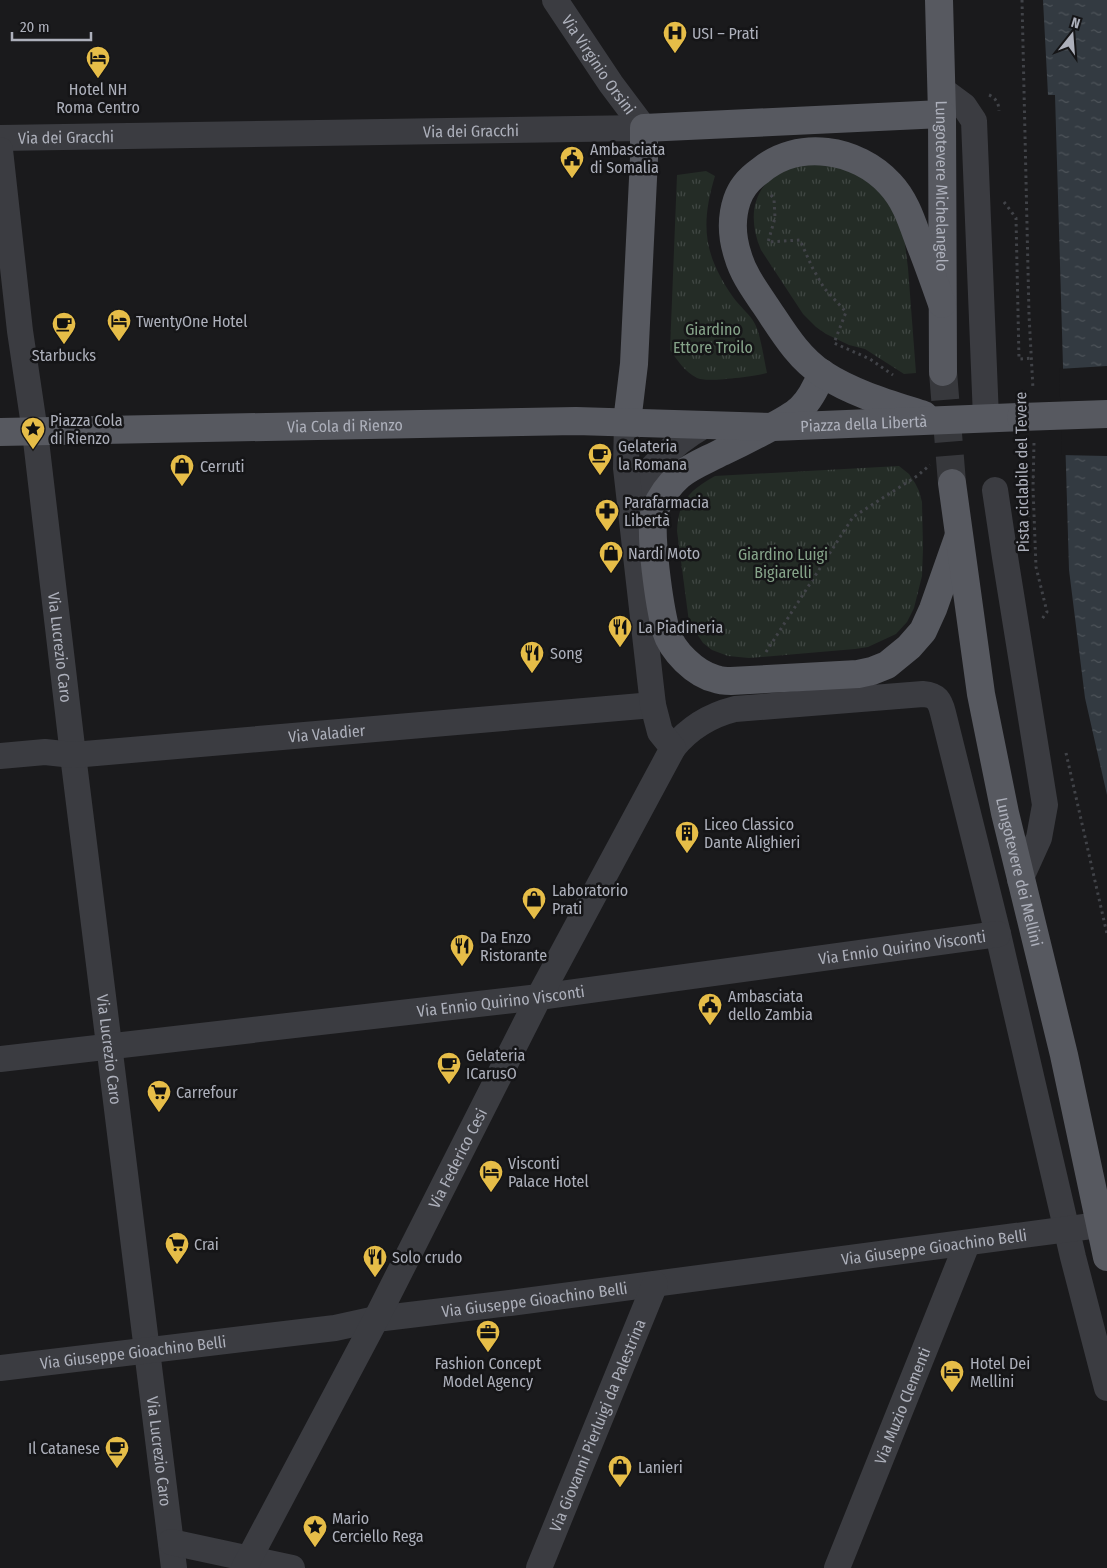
<svg xmlns="http://www.w3.org/2000/svg" width="1107" height="1568" viewBox="0 0 1107 1568" font-family="'Fira Sans Condensed',sans-serif">
  <style>
    .grass { fill: url(#grass-tufts) }
    .water { fill: url(#water-ripples) }
    .pier { fill: #1a1a1c }
    .lines { fill: none; stroke-linecap: round; stroke-linejoin: round }
    .major-tunnel { stroke: #37383c; stroke-width: 28; stroke-dasharray: 28 14; stroke-linecap: butt }
    .path { stroke: #414348; stroke-width: 3; stroke-dasharray: 2.5 4; stroke-linecap: butt }
    .minor { stroke: #3b3c41; stroke-width: 26 }
    .major { stroke: #575960; stroke-width: 28 }
    .major-bridge { stroke: #575960; stroke-width: 28 }
    .labels { text-anchor: middle; dominant-baseline: central; stroke-width: 5; stroke-linejoin: round; paint-order: stroke }
    .poi-label { font-size: 16px; fill: #adb0bb; stroke: #151517; text-anchor: start }
    .street-label { font-size: 16px; fill: #adb0bb; stroke: #151517 }
    .park-label { font-size: 16px; fill: #86a48a; stroke: #151517 }
  </style>
  <defs>
    <pattern id="grass-tufts" width="24" height="20" patternUnits="userSpaceOnUse" patternTransform="scale(1.25)"><rect width="24" height="20" fill="#242c26"/><path d="M3 7l-1-3M5 7V3M7 7l1-3M15 17l-1-3M17 17v-4M19 17l1-3" fill="none" stroke="#414844"/></pattern>
    <pattern id="water-ripples" width="26" height="14" patternUnits="userSpaceOnUse" patternTransform="scale(1.25)"><rect width="26" height="14" fill="#333a41"/><path d="M2 4q2-2 4 0t4 0M15 11q2-2 4 0t4 0" fill="none" stroke="#4e545a"/></pattern>
  </defs>
  <rect width="100%" height="100%" fill="#1a1a1c"/>
  <g class="grass">
    <path d="M830,163L862,177L887,199L895,213L904,236L908,268L916,373L904,374L865,349L849,345L826,334L816,327L803,314L761,250C745,213 755,178 795,165C804,161 819,164 830,163Z"/>
    <path d="M706,171L715,176C700,226 704,255 733,297C739,306 750,314 755,324C761,336 764,360 767,373C756,376 706,383 697,378C684,371 678,361 670,350L677,175Z"/>
    <path d="M899,466L909,474L915,483L919,491L922,502L923,549L922,576L914,608L907,622L896,634L868,647L855,649L749,658L728,656L712,650L703,643L689,622L677,531C678,501 690,490 715,476Z"/>
  </g>
  <path class="water" d="M1043,0H1107V795L1085,698L1069,570L1055,95H1048Z"/>
  <path class="pier" d="M1107,366V456L1062,455L1059,369Z"/>
  <g class="lines">
    <path class="major-tunnel" d="M943,372L952,483"/>
    <g class="path">
      <path d="M1022,0L1029,315L1033,389"/>
      <path d="M989,95C996,98 999,104 999,111"/>
      <path d="M771,195L774,199L775,218L768,242L800,240L812,267L824,288L846,312L834,343L870,359L893,375"/>
      <path d="M1004,202L1016,218L1019,359L1032,358"/>
      <path d="M1034,443L1033,488L1036,567L1047,612L1042,619"/>
      <path d="M1028,517L1027,477H1034"/>
      <path d="M766,652L853,517L917,476L930,465"/>
      <path d="M1066,753L1107,934"/>
    </g>
    <g class="minor">
      <path id="s1" d="M555,0L611,84L644,128"/>
      <path d="M941,89L964,106L974,121L986,418"/>
      <path id="s2" d="M0,138L644,128"/>
      <path id="s3" d="M0,150L20,331L35,432L73,755L174,1568"/>
      <path d="M995,490L1005,557L1045,805L1039,838L1020,880"/>
      <path d="M632,510C635,475 677,441 705,425"/>
      <path d="M673,748C689,728 711,715 735,709L923,694C937,695 940,701 943,713L998,934L1073,1257L1107,1388"/>
      <path id="s4" d="M0,756L45,752L73,755L653,705"/>
      <path id="s5" d="M0,1059L539,997L998,934"/>
      <path id="s6" d="M0,1368L335,1328L376,1319L510,1303L1099,1225"/>
      <path d="M171,1542L292,1568"/>
      <path id="s7" d="M244,1568L376,1319L539,997L673,748L660,732L653,705L626,468L627,422"/>
      <path id="s8" d="M539,1568L655,1284"/>
      <path id="s9" d="M837,1568L967,1244"/>
    </g>
    <g class="major">
      <path id="s10" d="M939,0L942,114L943,372"/>
      <path d="M822,373C807,410 797,414 762,432C749,439 735,446 722,452C707,460 691,466 679,476C669,485 660,498 655,510C648,531 660,608 666,631C672,651 695,674 716,679C721,681 726,681 731,681L858,674L872,671L887,665L909,647L923,631L933,609L958,538"/>
      <path d="M924,415C890,404 854,394 823,374C797,357 782,330 765,305C755,290 743,274 738,256C732,238 731,218 737,200C741,188 750,178 760,171C798,139 857,148 890,184C906,201 912,222 920,244C928,264 935,284 942,304"/>
      <path d="M627,422L634,364L644,158V128L942,114"/>
      <path id="s11" d="M0,432L576,421L773,427L1021,417"/>
      <path id="s12" d="M952,483L981,694L1005,813L1064,1055L1107,1257"/>
    </g>
    <path class="major-bridge" d="M1021,417L1107,414"/>
  </g>
  <defs>
    <symbol id="hospital-pin" viewBox="-11 -11 22 30"><path d="M0 17L-7.5 6A9.5 9.5 0 1 1 7.5 6Z" fill="#e6bd48" stroke="#151517"/><path d="M-5-5h3v3.5h4V-5h3V5h-3V1.5h-4V5h-3Z" fill="#111"/></symbol>
    <symbol id="hotel-pin" viewBox="-11 -11 22 30"><path d="M0 17L-7.5 6A9.5 9.5 0 1 1 7.5 6Z" fill="#e6bd48" stroke="#151517"/><path d="M-6-4.5h1.5V1H6V5H4.5V3h-9V5H-6ZM-4 0a1.8 1.8 0 1 1 3.6 0ZM.5 0V-2.5h3Q6-2.5 6 0Z" fill="#111"/></symbol>
    <symbol id="civic-pin" viewBox="-11 -11 22 30"><path d="M0 17L-7.5 6A9.5 9.5 0 1 1 7.5 6Z" fill="#e6bd48" stroke="#151517"/><path d="M-.6-6.5H3V-4.5H.6V-3L4-1V1h2V6H-6V1h2V-1L-.6-3ZM-1.2 2.5V6h2.4V2.5Z" fill="#111"/></symbol>
    <symbol id="cafe-pin" viewBox="-11 -11 22 30"><path d="M0 17L-7.5 6A9.5 9.5 0 1 1 7.5 6Z" fill="#e6bd48" stroke="#151517"/><path d="M-5.5-4.5H6V0H3Q3 3.5 0 3.5H-2.5Q-5.5 3.5-5.5 0ZM3-3.2v2h1.7v-2ZM-6 4.5H4V6H-6Z" fill="#111"/></symbol>
    <symbol id="sight-pin" viewBox="-11 -11 22 30"><path d="M0 17L-7.5 6A9.5 9.5 0 1 1 7.5 6Z" fill="#e6bd48" stroke="#151517"/><path d="M0-6L1.8-2.2L6-1.7L2.9 1.2L3.7 5.4L0 3.3L-3.7 5.4L-2.9 1.2L-6-1.7L-1.8-2.2Z" fill="#111"/></symbol>
    <symbol id="shop-pin" viewBox="-11 -11 22 30"><path d="M0 17L-7.5 6A9.5 9.5 0 1 1 7.5 6Z" fill="#e6bd48" stroke="#151517"/><path d="M-5-2.5h2.3a2.7 3.5 0 0 1 5.4 0H5L5.5 6h-11ZM-1.5-2.5h3a1.5 2.3 0 0 0-3 0Z" fill="#111"/></symbol>
    <symbol id="pharmacy-pin" viewBox="-11 -11 22 30"><path d="M0 17L-7.5 6A9.5 9.5 0 1 1 7.5 6Z" fill="#e6bd48" stroke="#151517"/><path d="M-2-6h4v4h4v4h-4v4h-4v-4h-4v-4h4Z" fill="#111"/></symbol>
    <symbol id="restaurant-pin" viewBox="-11 -11 22 30"><path d="M0 17L-7.5 6A9.5 9.5 0 1 1 7.5 6Z" fill="#e6bd48" stroke="#151517"/><path d="M-5-6h1v4h1v-4h1v4h1v-4h1v5L-1.5 .5V6h-2V.5L-5-1ZM5-6V6H3V1.5H1.5Q1.5-4 5-6Z" fill="#111"/></symbol>
    <symbol id="building-pin" viewBox="-11 -11 22 30"><path d="M0 17L-7.5 6A9.5 9.5 0 1 1 7.5 6Z" fill="#e6bd48" stroke="#151517"/><path d="M-4-6H4V6H1V3H-1V6H-4ZM-2.5-4.3h1.7v1.8h-1.7ZM.8-4.3h1.7v1.8H.8ZM-2.5-1h1.7V.8h-1.7ZM.8-1h1.7V.8H.8Z" fill="#111"/></symbol>
    <symbol id="supermarket-pin" viewBox="-11 -11 22 30"><path d="M0 17L-7.5 6A9.5 9.5 0 1 1 7.5 6Z" fill="#e6bd48" stroke="#151517"/><path d="M-6-5.5h2.5l.6 2H6L4.5 2H-2.5L-4.4-4H-6ZM-1.5 3.2a1.3 1.3 0 1 0 .1 0ZM3 3.2a1.3 1.3 0 1 0 .1 0Z" fill="#111"/></symbol>
    <symbol id="office-pin" viewBox="-11 -11 22 30"><path d="M0 17L-7.5 6A9.5 9.5 0 1 1 7.5 6Z" fill="#e6bd48" stroke="#151517"/><path d="M-6-3h4V-5.5h4V-3h4V5H-6ZM-1-4.5V-3h2v-1.5ZM-6 0V1H6V0Z" fill="#111"/></symbol>
  </defs>
  <g fill-rule="evenodd">
    <use href="#hospital-pin" x="661" y="19" width="28" height="38"/>
    <use href="#hotel-pin" x="84" y="44" width="28" height="38"/>
    <use href="#civic-pin" x="558" y="144" width="28" height="38"/>
    <use href="#hotel-pin" x="105" y="307" width="28" height="38"/>
    <use href="#cafe-pin" x="50" y="310" width="28" height="38"/>
    <use href="#sight-pin" x="19" y="415" width="28" height="38"/>
    <use href="#cafe-pin" x="586" y="441" width="28" height="38"/>
    <use href="#shop-pin" x="168" y="452" width="28" height="38"/>
    <use href="#pharmacy-pin" x="593" y="497" width="28" height="38"/>
    <use href="#shop-pin" x="597" y="539" width="28" height="38"/>
    <use href="#restaurant-pin" x="606" y="613" width="28" height="38"/>
    <use href="#restaurant-pin" x="518" y="639" width="28" height="38"/>
    <use href="#building-pin" x="673" y="819" width="28" height="38"/>
    <use href="#shop-pin" x="520" y="885" width="28" height="38"/>
    <use href="#restaurant-pin" x="448" y="932" width="28" height="38"/>
    <use href="#civic-pin" x="696" y="991" width="28" height="38"/>
    <use href="#cafe-pin" x="435" y="1050" width="28" height="38"/>
    <use href="#supermarket-pin" x="145" y="1078" width="28" height="38"/>
    <use href="#hotel-pin" x="477" y="1158" width="28" height="38"/>
    <use href="#supermarket-pin" x="163" y="1230" width="28" height="38"/>
    <use href="#restaurant-pin" x="361" y="1243" width="28" height="38"/>
    <use href="#office-pin" x="474" y="1318" width="28" height="38"/>
    <use href="#hotel-pin" x="938" y="1358" width="28" height="38"/>
    <use href="#cafe-pin" x="103" y="1434" width="28" height="38"/>
    <use href="#shop-pin" x="606" y="1453" width="28" height="38"/>
    <use href="#sight-pin" x="301" y="1513" width="28" height="38"/>
  </g>
  <g class="labels">
    <g class="poi-label">
      <text x="692" y="33">USI – Prati</text>
      <text x="98" y="89" text-anchor="middle">Hotel NH<tspan x="98" dy="18">Roma Centro</tspan></text>
      <text x="590" y="149">Ambasciata<tspan x="590" dy="18">di Somalia</tspan></text>
      <text x="136" y="321">TwentyOne Hotel</text>
      <text x="64" y="355" text-anchor="middle">Starbucks</text>
      <text x="50" y="420">Piazza Cola<tspan x="50" dy="18">di Rienzo</tspan></text>
      <text x="618" y="446">Gelateria<tspan x="618" dy="18">la Romana</tspan></text>
      <text x="200" y="466">Cerruti</text>
      <text x="624" y="502">Parafarmacia<tspan x="624" dy="18">Libertà</tspan></text>
      <text x="628" y="553">Nardi Moto</text>
      <text x="638" y="627">La Piadineria</text>
      <text x="550" y="653">Song</text>
      <text x="704" y="824">Liceo Classico<tspan x="704" dy="18">Dante Alighieri</tspan></text>
      <text x="552" y="890">Laboratorio<tspan x="552" dy="18">Prati</tspan></text>
      <text x="480" y="937">Da Enzo<tspan x="480" dy="18">Ristorante</tspan></text>
      <text x="728" y="996">Ambasciata<tspan x="728" dy="18">dello Zambia</tspan></text>
      <text x="466" y="1055">Gelateria<tspan x="466" dy="18">ICarusO</tspan></text>
      <text x="176" y="1092">Carrefour</text>
      <text x="508" y="1163">Visconti<tspan x="508" dy="18">Palace Hotel</tspan></text>
      <text x="194" y="1244">Crai</text>
      <text x="392" y="1257">Solo crudo</text>
      <text x="488" y="1363" text-anchor="middle">Fashion Concept<tspan x="488" dy="18">Model Agency</tspan></text>
      <text x="970" y="1363">Hotel Dei<tspan x="970" dy="18">Mellini</tspan></text>
      <text x="100" y="1448" text-anchor="end">Il Catanese</text>
      <text x="638" y="1467">Lanieri</text>
      <text x="332" y="1518">Mario<tspan x="332" dy="18">Cerciello Rega</tspan></text>
    </g>
    <g class="street-label">
      <text stroke="none"><textPath href="#s1" startOffset="78">Via Virginio Orsini</textPath></text>
      <text stroke="none"><textPath href="#s2" startOffset="471">Via dei Gracchi</textPath></text>
      <text stroke="none"><textPath href="#s2" startOffset="66">Via dei Gracchi</textPath></text>
      <text stroke="none"><textPath href="#s10" startOffset="186">Lungotevere Michelangelo</textPath></text>
      <text stroke="none"><textPath href="#s11" startOffset="864">Piazza della Libertà</textPath></text>
      <text stroke="none"><textPath href="#s11" startOffset="345">Via Cola di Rienzo</textPath></text>
      <text transform="translate(1022 472) rotate(-91)">Pista ciclabile del Tevere</text>
      <text stroke="none"><textPath href="#s3" startOffset="501">Via Lucrezio Caro</textPath></text>
      <text stroke="none"><textPath href="#s4" startOffset="328">Via Valadier</textPath></text>
      <text stroke="none"><textPath href="#s12" startOffset="395">Lungotevere dei Mellini</textPath></text>
      <text stroke="none"><textPath href="#s5" startOffset="909">Via Ennio Quirino Visconti</textPath></text>
      <text stroke="none"><textPath href="#s5" startOffset="504">Via Ennio Quirino Visconti</textPath></text>
      <text stroke="none"><textPath href="#s3" startOffset="906">Via Lucrezio Caro</textPath></text>
      <text stroke="none"><textPath href="#s7" startOffset="462">Via Federico Cesi</textPath></text>
      <text stroke="none"><textPath href="#s6" startOffset="942">Via Giuseppe Gioachino Belli</textPath></text>
      <text stroke="none"><textPath href="#s6" startOffset="539">Via Giuseppe Gioachino Belli</textPath></text>
      <text stroke="none"><textPath href="#s6" startOffset="134">Via Giuseppe Gioachino Belli</textPath></text>
      <text stroke="none"><textPath href="#s9" startOffset="175">Via Muzio Clementi</textPath></text>
      <text stroke="none"><textPath href="#s8" startOffset="154">Via Giovanni Pierluigi da Palestrina</textPath></text>
      <text stroke="none"><textPath href="#s3" startOffset="1311">Via Lucrezio Caro</textPath></text>
    </g>
    <g class="park-label">
      <text x="713" y="329">Giardino<tspan x="713" dy="18">Ettore Troilo</tspan></text>
      <text x="783" y="554">Giardino Luigi<tspan x="783" dy="18">Bigiarelli</tspan></text>
    </g>
  </g>
  <g transform="translate(1072 35) rotate(17)" stroke="#151517" stroke-width="4" paint-order="stroke">
  <path d="M0-4L9 19L0 12L-9 19Z" fill="#adb0bb"/>
  <text y="-8" font-size="14" font-weight="bold" text-anchor="middle" fill="#adb0bb">N</text>
  </g>
  <path d="M12 32v8h79v-8" fill="none" stroke="#adb0bb" stroke-width="2.5"/>
  <text x="20" y="32" font-size="15" fill="#adb0bb" stroke="#151517" stroke-width="4" paint-order="stroke">20 m</text>
</svg>
